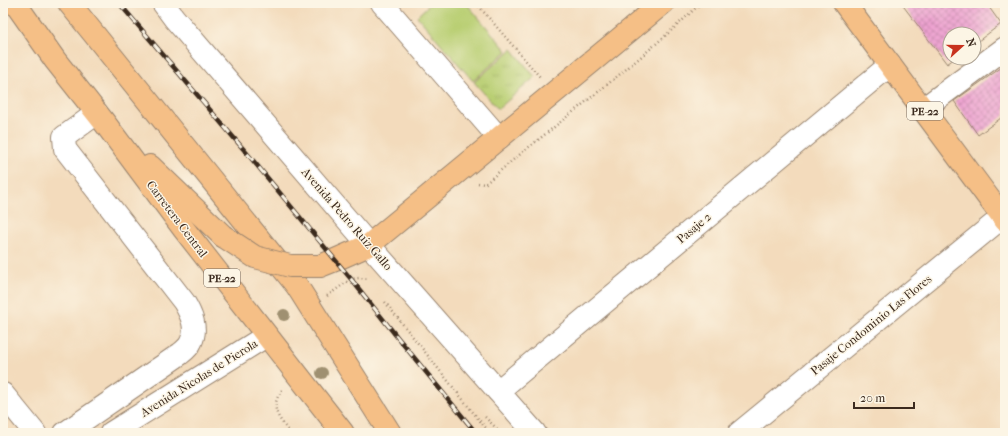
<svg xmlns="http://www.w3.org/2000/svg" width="1008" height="436" viewBox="0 0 1008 436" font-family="'IM FELL French Canon',serif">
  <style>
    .grass { fill: #b9cf73; stroke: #7a7c48 }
    .park { fill: url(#park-tufts); stroke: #7a7c48 }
    .building { fill: url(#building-cross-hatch) }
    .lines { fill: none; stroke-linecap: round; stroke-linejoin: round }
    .minor-casing { stroke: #97826d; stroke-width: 24 }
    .major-casing { stroke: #97826d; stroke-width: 24 }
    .highway-casing { stroke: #97826d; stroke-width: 24 }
    .path { stroke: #97826d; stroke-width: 2.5; stroke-dasharray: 1 3; stroke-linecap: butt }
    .minor { stroke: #fff; stroke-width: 22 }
    .major { stroke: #f5bf86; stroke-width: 22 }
    .highway { stroke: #f5bf86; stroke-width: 22 }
    .rail-casing { stroke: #3b2a1e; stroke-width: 4.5 }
    .rail { stroke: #fcf5e5; stroke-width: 3; stroke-dasharray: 9; stroke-linecap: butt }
    .highway-bridge-casing { stroke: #97826d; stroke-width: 24; stroke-linecap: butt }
    .highway-bridge { stroke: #f5bf86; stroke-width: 22 }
    .tree { fill: #9f9071 }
    .labels { text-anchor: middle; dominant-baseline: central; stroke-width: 3; stroke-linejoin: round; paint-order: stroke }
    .shield { fill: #fcf5e5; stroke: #75675a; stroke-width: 1 }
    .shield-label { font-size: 11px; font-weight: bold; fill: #3b2a1e }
    .street-label { font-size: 12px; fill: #3b2a1e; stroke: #fcf5e5 }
  </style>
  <defs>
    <pattern id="park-tufts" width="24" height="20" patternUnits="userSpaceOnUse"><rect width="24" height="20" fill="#b9cf73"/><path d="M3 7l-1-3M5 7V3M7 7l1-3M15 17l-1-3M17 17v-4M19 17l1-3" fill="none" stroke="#a0b263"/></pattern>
    <pattern id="building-cross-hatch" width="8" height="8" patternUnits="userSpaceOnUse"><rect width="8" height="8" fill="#eda1d0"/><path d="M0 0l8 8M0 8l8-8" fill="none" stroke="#c183a8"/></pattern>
  </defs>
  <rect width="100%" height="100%" fill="#fcf5e5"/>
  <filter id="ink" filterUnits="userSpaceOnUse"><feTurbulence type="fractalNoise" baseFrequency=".025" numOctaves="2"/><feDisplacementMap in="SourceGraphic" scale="8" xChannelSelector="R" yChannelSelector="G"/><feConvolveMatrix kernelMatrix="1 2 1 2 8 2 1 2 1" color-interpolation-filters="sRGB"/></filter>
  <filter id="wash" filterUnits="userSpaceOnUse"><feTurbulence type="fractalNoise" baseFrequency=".012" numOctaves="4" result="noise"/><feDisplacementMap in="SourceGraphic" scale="16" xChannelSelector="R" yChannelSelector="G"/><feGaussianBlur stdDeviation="0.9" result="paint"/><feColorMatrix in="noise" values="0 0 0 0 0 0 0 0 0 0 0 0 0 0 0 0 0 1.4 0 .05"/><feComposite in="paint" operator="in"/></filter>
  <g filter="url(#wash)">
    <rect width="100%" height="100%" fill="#f3dbbc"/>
    <path class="grass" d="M431,3H466L507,51L473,81L417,16Z"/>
    <path class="park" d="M512,49L535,77L498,109L474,82Z"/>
    <g id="blocks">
      <g class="building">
        <path d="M901,3H986L1001,24L974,44V34H950V58H955L947,64Z"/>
        <path d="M1005,65V115L978,135L954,101Z"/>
      </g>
    </g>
  </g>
  <g filter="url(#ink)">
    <use href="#blocks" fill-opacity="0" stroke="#97826d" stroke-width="1"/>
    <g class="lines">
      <defs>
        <g id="minor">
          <path d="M163,3L174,18L369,245L535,433"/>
          <path d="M382,3L499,138"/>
          <path d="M923,109L1005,48"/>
          <path d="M498,391L890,65"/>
          <path d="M3,394L35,433"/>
          <path d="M65,433L180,354C184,351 189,347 191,342C198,328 191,314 184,302L65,149L64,137L97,113"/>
          <path d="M111,433L266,336"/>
          <path d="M739,433L1005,215"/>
        </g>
        <path id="major" d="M69,3L297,286L390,433"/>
        <g id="highway">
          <path d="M15,3L55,60L104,122L183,228L343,433"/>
          <path d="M844,3L1005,220"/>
          <path d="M150,166L223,236"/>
          <path d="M320,266L335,260L369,245L663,3"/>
        </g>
      </defs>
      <use href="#minor" class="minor-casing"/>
      <use href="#major" class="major-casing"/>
      <use href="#highway" class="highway-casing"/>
      <g class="path">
        <path d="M476,3L540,77"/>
        <path d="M478,183L485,184C502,169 520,154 538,140C594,95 650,52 701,3"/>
        <path d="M327,296L351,279L359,278L369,279"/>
        <path d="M385,302L484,426L491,433"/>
        <path d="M282,390C269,408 278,417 290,433"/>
        <path d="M485,417L501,433"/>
      </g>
      <use href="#minor" class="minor"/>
      <use href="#major" class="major"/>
      <use href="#highway" class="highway"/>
      <defs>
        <path id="rail" d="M119,3L251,158L351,279L398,338L476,433"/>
      </defs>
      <use href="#rail" class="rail-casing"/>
      <use href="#rail" class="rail"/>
      <defs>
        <path id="highway-bridge" d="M223,236L255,257L290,266H320"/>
      </defs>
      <use href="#highway-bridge" class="highway-bridge-casing"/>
      <use href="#highway-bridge" class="highway-bridge"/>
    </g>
    <g class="tree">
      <circle cx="284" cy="315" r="6"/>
      <circle cx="322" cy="373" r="6"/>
    </g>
  </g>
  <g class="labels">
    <g class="shield">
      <rect x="907" y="102" width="36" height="18" rx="3"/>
      <rect x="204" y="269" width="36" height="18" rx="3"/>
    </g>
    <g class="shield-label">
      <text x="925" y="111">PE-22</text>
      <text x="222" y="278">PE-22</text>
    </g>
    <g class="street-label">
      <text transform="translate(177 219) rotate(53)">Carretera Central</text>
      <text transform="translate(347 219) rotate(49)">Avenida Pedro Ruiz Gallo</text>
      <text transform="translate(694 228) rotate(-40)">Pasaje 2</text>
      <text transform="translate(871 325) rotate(-39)">Pasaje Condominio Las Flores</text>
      <text transform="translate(199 378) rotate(-32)">Avenida Nicolas de Pierola</text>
    </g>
  </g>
  <rect width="1008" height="436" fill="none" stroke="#fcf5e5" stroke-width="16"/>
  <g transform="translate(962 46) rotate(69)"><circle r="19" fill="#fcf5e5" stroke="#afa495"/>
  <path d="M0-3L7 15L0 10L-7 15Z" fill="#c8321e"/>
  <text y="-6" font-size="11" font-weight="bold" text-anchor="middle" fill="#3b2a1e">N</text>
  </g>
  <path d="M854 402v6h60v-6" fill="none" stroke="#3b2a1e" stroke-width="2"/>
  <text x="860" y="402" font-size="12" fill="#3b2a1e" stroke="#fcf5e5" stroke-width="3" paint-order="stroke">20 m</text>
</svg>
